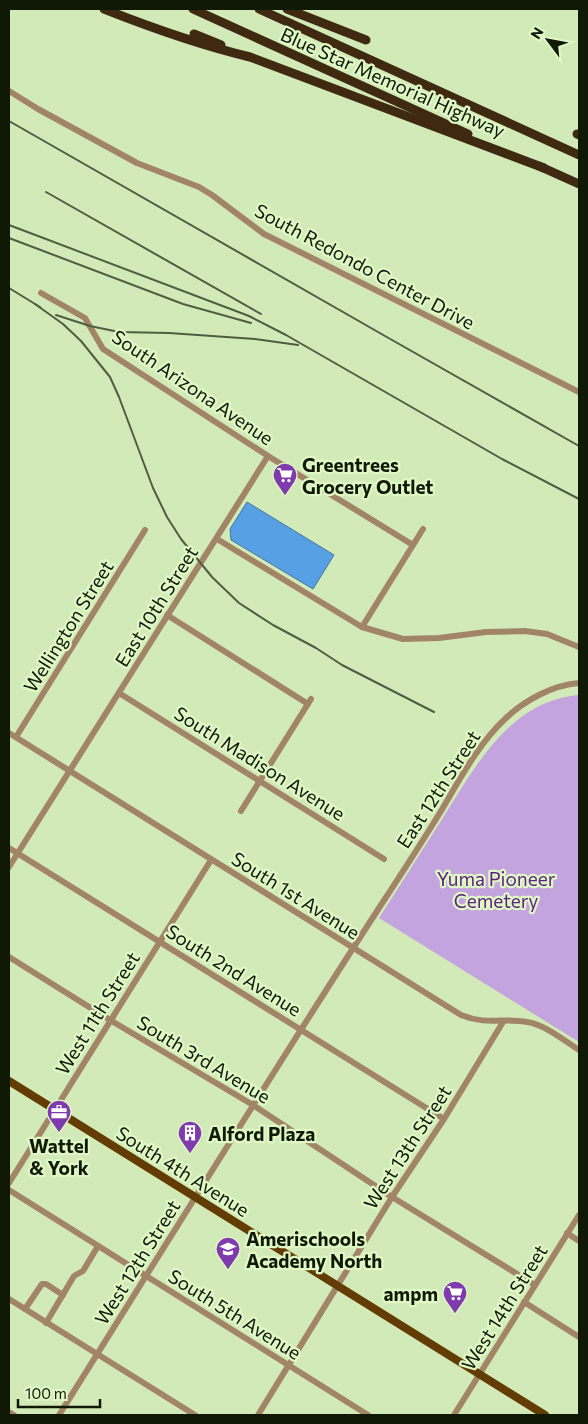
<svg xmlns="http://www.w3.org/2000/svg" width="588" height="1424" viewBox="0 0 588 1424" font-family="Commissioner,sans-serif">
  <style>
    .green { fill: #c4a4df }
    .water { fill: #57a0e3; stroke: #4277a1 }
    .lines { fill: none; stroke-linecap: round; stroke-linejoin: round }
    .minor { stroke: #a28566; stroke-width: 6 }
    .major { stroke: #633c03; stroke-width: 8 }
    .highway { stroke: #3f2a11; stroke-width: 9 }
    .rail { stroke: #4f5d40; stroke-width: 2 }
    .labels { text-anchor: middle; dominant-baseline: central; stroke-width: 4.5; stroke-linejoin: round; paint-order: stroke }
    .street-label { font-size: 19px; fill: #101806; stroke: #dff8c5 }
    .poi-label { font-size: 19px; font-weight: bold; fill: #101806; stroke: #dff8c5; text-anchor: start }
    .park-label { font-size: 19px; fill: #5c2281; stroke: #dff8c5 }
  </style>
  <rect width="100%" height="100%" fill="#d2eab8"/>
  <path class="green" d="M579,695V1042L379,918C400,886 420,853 441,821C475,767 509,701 579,695Z"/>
  <path class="water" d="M247,502L334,555L313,589L231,540L230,529Z"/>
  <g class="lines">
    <g class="minor">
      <path d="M9,91L38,109L137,163L199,187L212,195L264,234L579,392"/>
      <path d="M41,293L85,318L103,349L268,456L413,545"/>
      <path d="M217,539L362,627L403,639L439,638L486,632L525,631L547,634L579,647"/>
      <path d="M167,615L308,704"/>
      <path d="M362,627L423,529"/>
      <path d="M119,693L384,859"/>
      <path d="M9,733L461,1015C488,1026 503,1017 527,1022C544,1024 565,1041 579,1050"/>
      <path d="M16,737L145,530"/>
      <path d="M241,811L311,699"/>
      <path d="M9,848L444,1119"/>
      <path d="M9,867L268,456"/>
      <path d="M9,957L110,1020L253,1105L392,1197L535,1285"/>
      <path d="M9,1183L211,860"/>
      <path d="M9,1190L368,1415"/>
      <path d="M567,1233L579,1241"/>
      <path d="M9,1299L195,1415"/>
      <path d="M524,1302L579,1337"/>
      <path d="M25,1309L42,1284H46L63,1295"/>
      <path d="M46,1323L74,1276L83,1271L98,1246"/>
      <path d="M9,1412L14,1415"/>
      <path d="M59,1415C165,1246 270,1076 379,908C400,876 421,844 441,811C460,779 478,744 506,718C525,700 553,685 579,683"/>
      <path d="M258,1415L392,1197L444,1119L503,1022"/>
      <path d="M454,1415L579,1215"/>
    </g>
    <path class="major" d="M9,1081L545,1415"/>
    <g class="highway">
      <path d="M104,9C152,28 200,45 250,57L544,168"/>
      <path d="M193,9L468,134"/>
      <path d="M259,9L579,155"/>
      <path d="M287,9L366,40"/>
      <path d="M194,34L221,45"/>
      <path d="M577,134L579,135"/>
      <path d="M539,166L579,184"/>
    </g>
    <g class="rail">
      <path d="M9,121L385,336L579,446"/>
      <path d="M46,192L261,314"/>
      <path d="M9,225L249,316L286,335L502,459L579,499"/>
      <path d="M9,238L183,304L251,323"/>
      <path d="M9,288L40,307"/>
      <path d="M35,304L63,324L81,341L110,377L119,397L153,488L167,517L181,539L212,577L239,603L273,625L316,648L342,665L434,712"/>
      <path d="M56,315L90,326L119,332L169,333L255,339L298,345"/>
    </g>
  </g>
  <defs>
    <symbol id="supermarket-pin" viewBox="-11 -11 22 30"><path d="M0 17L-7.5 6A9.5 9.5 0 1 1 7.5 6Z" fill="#7f3aae" stroke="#dff8c5"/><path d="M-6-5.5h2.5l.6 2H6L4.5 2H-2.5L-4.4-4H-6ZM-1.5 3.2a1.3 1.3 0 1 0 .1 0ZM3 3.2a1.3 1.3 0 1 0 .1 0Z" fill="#fff"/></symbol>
    <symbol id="office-pin" viewBox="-11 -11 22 30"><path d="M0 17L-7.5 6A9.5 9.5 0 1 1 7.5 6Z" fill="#7f3aae" stroke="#dff8c5"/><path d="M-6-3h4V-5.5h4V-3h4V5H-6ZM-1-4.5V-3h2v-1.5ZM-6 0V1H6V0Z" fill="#fff"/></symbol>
    <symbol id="building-pin" viewBox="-11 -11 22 30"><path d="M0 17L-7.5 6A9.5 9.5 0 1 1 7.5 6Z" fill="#7f3aae" stroke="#dff8c5"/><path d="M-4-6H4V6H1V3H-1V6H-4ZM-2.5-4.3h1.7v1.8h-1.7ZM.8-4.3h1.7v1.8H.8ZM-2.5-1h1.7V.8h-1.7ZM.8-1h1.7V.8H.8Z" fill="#fff"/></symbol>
    <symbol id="school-pin" viewBox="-11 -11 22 30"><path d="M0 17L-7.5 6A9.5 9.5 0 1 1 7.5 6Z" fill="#7f3aae" stroke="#dff8c5"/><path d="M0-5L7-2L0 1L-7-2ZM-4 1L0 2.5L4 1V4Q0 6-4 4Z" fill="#fff"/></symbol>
  </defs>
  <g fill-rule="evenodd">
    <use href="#supermarket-pin" x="271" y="461" width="28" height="38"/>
    <use href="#office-pin" x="45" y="1098" width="28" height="38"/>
    <use href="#building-pin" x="176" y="1119" width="28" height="38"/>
    <use href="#school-pin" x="214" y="1235" width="28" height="38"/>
    <use href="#supermarket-pin" x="441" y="1279" width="28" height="38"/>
  </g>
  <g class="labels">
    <g class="street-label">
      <text transform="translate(393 82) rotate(24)">Blue Star Memorial Highway</text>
      <text transform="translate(365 266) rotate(28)">South Redondo Center Drive</text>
      <text transform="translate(193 387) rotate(34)">South Arizona Avenue</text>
      <text transform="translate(156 606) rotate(-58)">East 10th Street</text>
      <text transform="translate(68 626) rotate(-58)">Wellington Street</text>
      <text transform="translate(260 763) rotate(32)">South Madison Avenue</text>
      <text transform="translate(438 789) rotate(-57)">East 12th Street</text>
      <text transform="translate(296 895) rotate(32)">South 1st Avenue</text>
      <text transform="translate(234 970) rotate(32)">South 2nd Avenue</text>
      <text transform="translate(97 1013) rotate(-58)">West 11th Street</text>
      <text transform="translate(204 1059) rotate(31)">South 3rd Avenue</text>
      <text transform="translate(407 1147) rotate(-57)">West 13th Street</text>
      <text transform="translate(183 1171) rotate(32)">South 4th Avenue</text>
      <text transform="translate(137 1262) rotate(-58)">West 12th Street</text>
      <text transform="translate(504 1307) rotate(-58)">West 14th Street</text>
      <text transform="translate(235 1314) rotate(32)">South 5th Avenue</text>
    </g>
    <g class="poi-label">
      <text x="302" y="464">Greentrees<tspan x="302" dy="22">Grocery Outlet</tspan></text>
      <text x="208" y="1133">Alford Plaza</text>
      <text x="59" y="1145" text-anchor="middle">Wattel<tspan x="59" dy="22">&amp; York</tspan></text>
      <text x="246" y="1238">Amerischools<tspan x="246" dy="22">Academy North</tspan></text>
      <text x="438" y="1293" text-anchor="end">ampm</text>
    </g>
    <g class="park-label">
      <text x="496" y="878">Yuma Pioneer<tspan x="496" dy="22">Cemetery</tspan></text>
    </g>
  </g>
  <rect width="588" height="1424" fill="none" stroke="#101806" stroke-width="20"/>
  <g transform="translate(548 40) rotate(302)" stroke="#dff8c5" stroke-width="4" paint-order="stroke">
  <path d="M0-4L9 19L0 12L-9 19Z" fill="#101806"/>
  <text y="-8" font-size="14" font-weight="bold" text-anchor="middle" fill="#101806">N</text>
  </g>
  <path d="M18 1399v8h82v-8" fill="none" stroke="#101806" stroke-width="2.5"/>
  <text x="25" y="1399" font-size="15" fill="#101806" stroke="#dff8c5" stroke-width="4" paint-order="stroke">100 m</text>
</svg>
